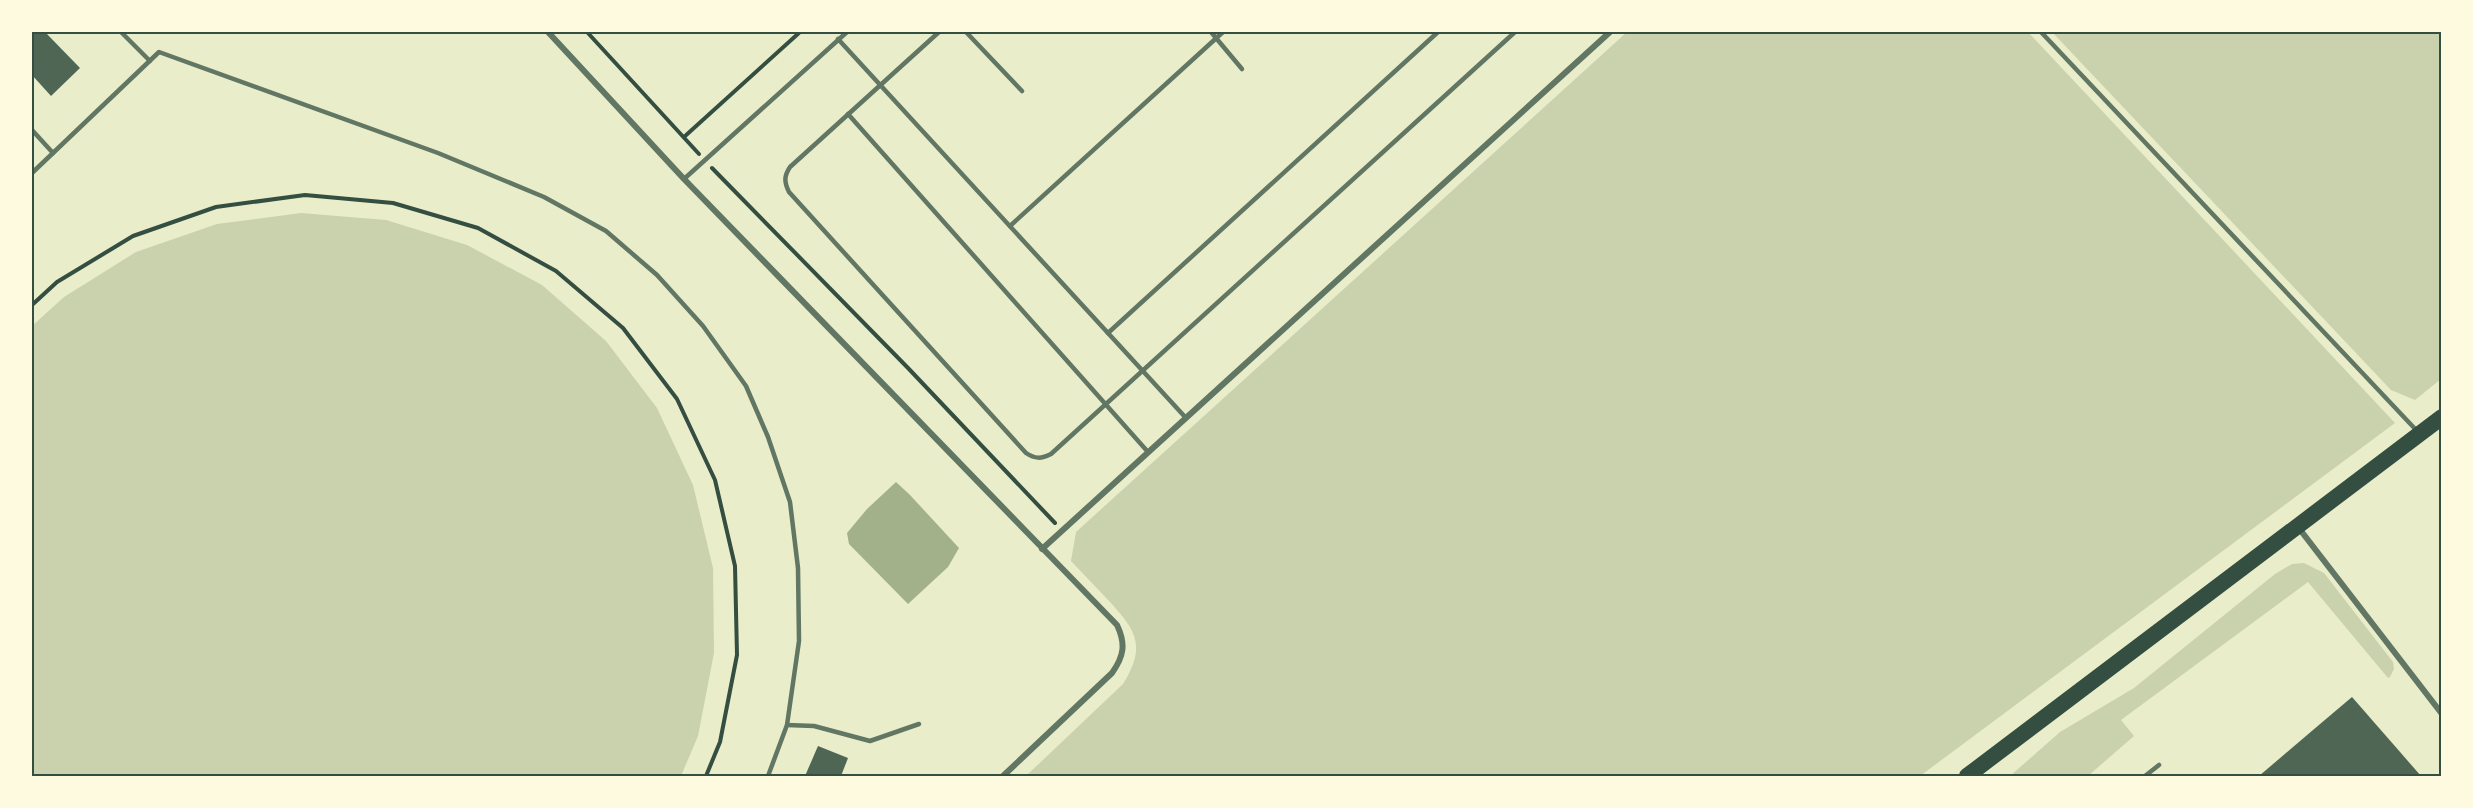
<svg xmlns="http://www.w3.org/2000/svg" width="2473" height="808" viewBox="0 0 2473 808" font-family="Lato,sans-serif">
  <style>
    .green { fill: #cad2ad }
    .water { fill: #a3b18a }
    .building { fill: #4f6655 }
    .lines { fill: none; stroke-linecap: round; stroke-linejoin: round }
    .path { stroke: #344e41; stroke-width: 4 }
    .service { stroke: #617663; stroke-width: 4.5 }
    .minor { stroke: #617663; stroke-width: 6 }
    .trunk { stroke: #344e41; stroke-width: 16 }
    .neatline { fill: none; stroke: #344e41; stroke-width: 2 }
  </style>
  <rect width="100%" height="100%" fill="#e9edc9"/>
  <g class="green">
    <path d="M1627,32H2028L2395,423L1920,776H1026L1123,684C1146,647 1137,631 1110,602C1097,588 1084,575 1071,561L1076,532Z"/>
    <path d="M2052,32H2441V379L2415,400L2391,390Z"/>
    <path d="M301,213L386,220L467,245L542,285L606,341L657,408L693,485L713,568L714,653L698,736L681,776H32V326L64,297L136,252L217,224Z"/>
    <path d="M2304,563L2324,573L2393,662L2394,669L2390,677L2388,678L2308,582L2121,720L2134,736L2088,776H2010L2060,732L2134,688L2275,574L2292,564Z"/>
  </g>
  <path class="water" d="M896,482L910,495L959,548L948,567L908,604L849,544L847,533L867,509Z"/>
  <g class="building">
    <path d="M32,32H45L80,68L51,96L32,75Z"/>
    <path d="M2352,697L2421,776H2259L2313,730Z"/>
    <path d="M818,746L848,758L841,776H805Z"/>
  </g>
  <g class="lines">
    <g class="path">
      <path d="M587,32L699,154"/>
      <path d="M684,137L800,32"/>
      <path d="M712,168L908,368L1055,523"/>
      <path d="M32,305L57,282L133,236L216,207L305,195L393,203L478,228L556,271L623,328L677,399L715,480L735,566L737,655L720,742L706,776"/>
    </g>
    <g class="service">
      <path d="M121,32L150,61"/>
      <path d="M939,32L790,167C784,176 784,182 789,192L1026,453C1035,459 1041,459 1051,454L1515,32"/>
      <path d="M966,32L1022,91"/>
      <path d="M1211,32L1242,69"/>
      <path d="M2041,32L2418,432"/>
      <path d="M838,39L1186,418"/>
      <path d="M848,114L1148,452"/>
      <path d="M32,130L53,153"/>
      <path d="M32,173L159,52L438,153L544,197L606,231L657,275L703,326L746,386L768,437L790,502L798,568L799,641L787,725L768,776"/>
      <path d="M684,179L847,32"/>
      <path d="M1010,226L1223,32"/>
      <path d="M1108,333L1438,32"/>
      <path d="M787,725L814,726L870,741L919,724"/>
      <path d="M2145,776L2159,765"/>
    </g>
    <g class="minor">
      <path d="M548,32L684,179L1117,625C1126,644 1124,656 1112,673L1003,776"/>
      <path d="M2298,527L2442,714"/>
      <path d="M1042,549L1610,32"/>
    </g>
    <path class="trunk" d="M1967,776L2442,417"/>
  </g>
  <rect width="2473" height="808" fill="none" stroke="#fefae0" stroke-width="66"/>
  <rect x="33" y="33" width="2407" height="742" class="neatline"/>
</svg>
